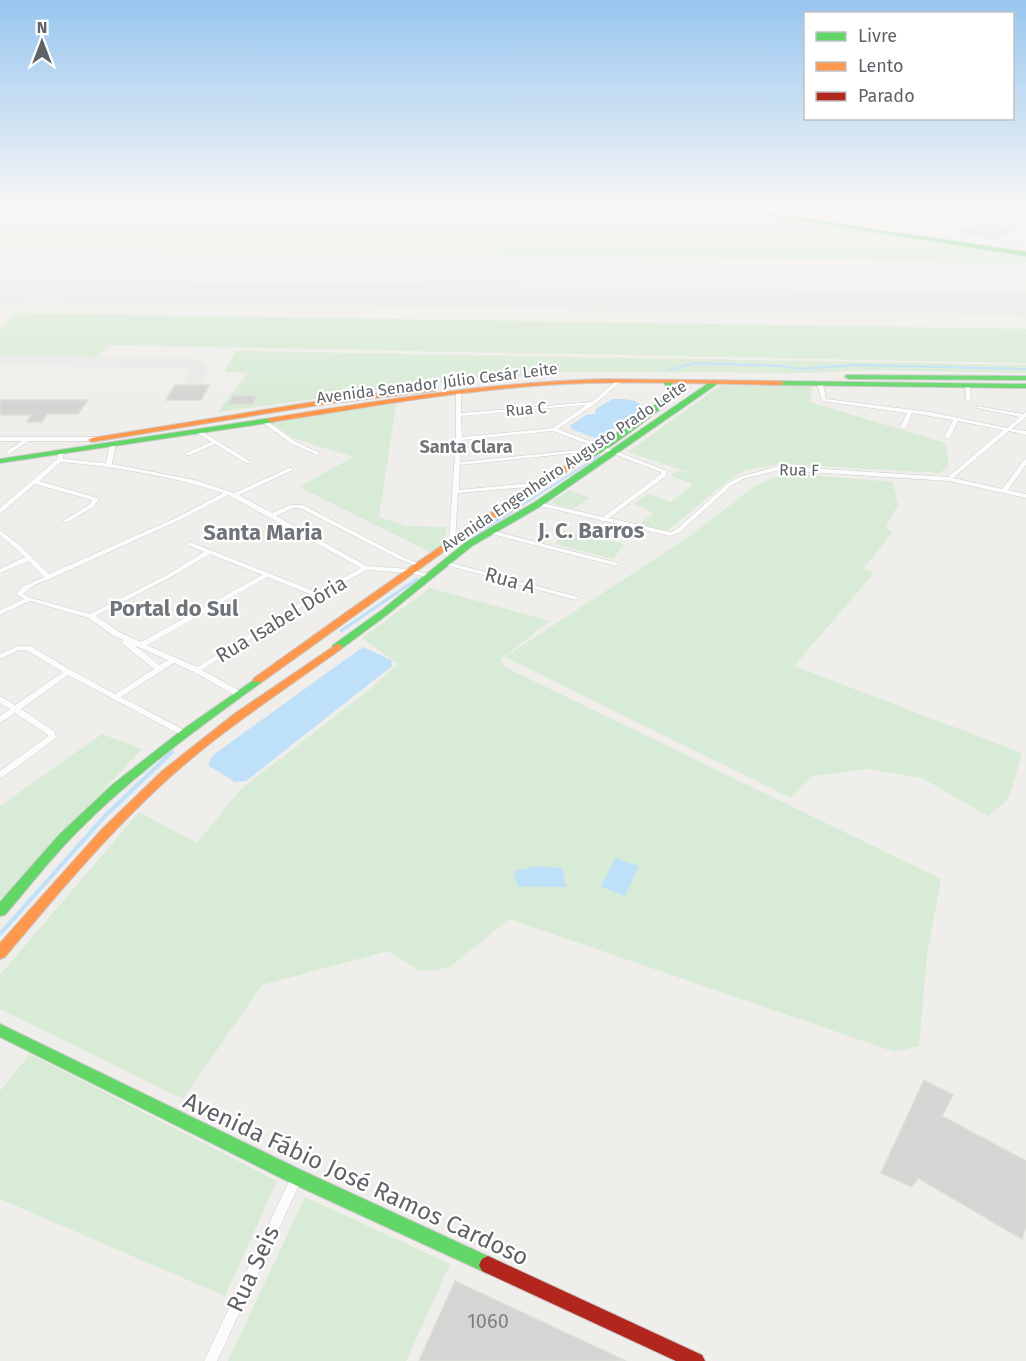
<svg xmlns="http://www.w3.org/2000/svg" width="1026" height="1361" viewBox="0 0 1026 1361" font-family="'Fira Sans',sans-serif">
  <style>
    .green { fill: #d8ebd6 }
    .water { fill: #bfe0f9 }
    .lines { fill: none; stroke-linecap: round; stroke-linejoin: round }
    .stream-far2 { stroke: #bfe0f9; stroke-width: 2 }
    .stream-far1 { stroke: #bfe0f9; stroke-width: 3 }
    .stream { stroke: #bfe0f9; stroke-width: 4 }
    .taxiway { fill: #eae9e7; fill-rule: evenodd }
    .runway { fill: #eae9e7; fill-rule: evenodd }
    .building { fill: #d6d5d3; stroke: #deddd9; stroke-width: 1.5 }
    .street-casing { stroke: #cbcccc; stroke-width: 1 }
    .fast-casing { stroke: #cacacb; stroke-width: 2 }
    .slow-casing { stroke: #cacacb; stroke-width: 2 }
    .jam-casing { stroke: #cacacb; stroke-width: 2 }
    .street { fill: #fdfcfc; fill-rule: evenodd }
    .fast { fill: #63d668; fill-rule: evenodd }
    .slow { fill: #ff974d; fill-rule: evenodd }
    .jam { fill: #b3261e; fill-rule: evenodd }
    .labels { text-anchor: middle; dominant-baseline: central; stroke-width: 4.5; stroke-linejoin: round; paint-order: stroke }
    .far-street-label { font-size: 16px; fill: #5f6368; stroke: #fff }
    .far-quarter-label { font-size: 18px; font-weight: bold; fill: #70757a; stroke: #fff }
    .street-label { font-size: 20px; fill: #5f6368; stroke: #fff }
    .near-number-label { font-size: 20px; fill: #7e8184 }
    .quarter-label { font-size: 22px; font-weight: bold; fill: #70757a; stroke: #fff }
    .near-street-label { font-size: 24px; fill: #5f6368; stroke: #fff }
  </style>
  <rect width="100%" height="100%" fill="#efeeea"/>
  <g class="green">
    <path d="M0,208H703L1026,256V263L0,247Z"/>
    <path d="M15,313L1026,329V363L108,345L98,357L0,355V329Z"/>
    <path d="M235,351L1026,365V373L867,370L809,373L562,372L421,384L218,412L248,373L225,372Z"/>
    <path d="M721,385L812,386L810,402L945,443L949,465L940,473L780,464L746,470L730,479L667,531L639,525L653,513L634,504L648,494L671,502L693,484L671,476L677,471L688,472L628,452Z"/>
    <path d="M396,404L379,517L406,526L446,527L445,543L432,553L299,487L353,457L293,438L270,422Z"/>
    <path d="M787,473L893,482L898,505L886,526L892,533L863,569L874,573L794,666L1022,753L1008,800L988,816L922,778L868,769L813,776L791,798L505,657L690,536L756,485Z"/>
    <path d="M569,490L590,498L573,509L550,503Z"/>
    <path d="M565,530L624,544L613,559L555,544Z"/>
    <path d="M430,588L550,621L501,659L503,666L941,879L927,955L919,1046L895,1052L509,919L450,967L431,971L418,970L388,951L262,985L183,1099L0,1009V975L139,812L197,843L240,790L370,689L398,664L362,638Z"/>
    <path d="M102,734L142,749L0,900V806Z"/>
    <path d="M30,1054L277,1181L225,1296L0,1199V1091Z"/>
    <path d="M305,1197L450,1264L406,1361H228Z"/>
  </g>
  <g class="water">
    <path d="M613,399C623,399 634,398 642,406L640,410L598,439L571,429V425L586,415L595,414L596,409Z"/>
    <path d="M363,647L391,660L392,666L246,781L235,782L208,765L213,755Z"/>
    <path d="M615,858L639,866L625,896L601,887Z"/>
    <path d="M540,866L562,868L566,887C550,887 534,886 518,887L514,873L516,870Z"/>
  </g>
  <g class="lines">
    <g class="stream-far2">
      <path d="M670,370L695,363L782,366L799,369L855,365L1026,369"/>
      <path d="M513,511L599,456"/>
    </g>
    <g class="stream-far1">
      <path d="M465,541L515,509"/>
      <path d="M341,631L417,579"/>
    </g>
    <path class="stream" d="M0,934L104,817L172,752"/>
    <g class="taxiway">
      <path d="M57,288L62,289L64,292L62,295L27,300L10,308L3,304L18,293Z"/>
      <path d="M944,299L1001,304L1026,310V318L1001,312L939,306L937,303Z"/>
      <path d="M0,355L192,359L205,363L208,370L197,388L191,390L183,385L191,369L0,365Z"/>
    </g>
    <path class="runway" d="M0,280L1026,293V315L0,302Z"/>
  </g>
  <g class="building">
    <path d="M982,221L1015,229L993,240L960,232Z"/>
    <path d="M175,385H209L201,400H166Z"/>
    <path d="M233,396H256L253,404H229Z"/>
    <path d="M0,400H88L78,414H47L42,422H27L31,415H0Z"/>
    <path d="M924,1080L953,1095L942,1116L1026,1161V1226L1022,1239L918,1178L912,1187L881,1173Z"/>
    <path d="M455,1281L626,1361H419Z"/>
  </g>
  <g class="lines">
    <defs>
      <g id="street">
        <path d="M757,208H767L897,231L895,232Z"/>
        <path d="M944,208H953L1013,220L1026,213V216L1017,221L1026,223V225Z"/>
        <path d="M1015,208L1026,209V211L1016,209Z"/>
        <path d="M617,380L622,381L595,404L558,429L667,471L666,476L609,518L670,532L676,530L727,484L739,477L779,466L948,477L1003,430L958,421L950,437L947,439L944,437L953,420L912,413L906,428L901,429L900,428L907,413L822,401L817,384L820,382L823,384L826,399L930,412L1007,428L1020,417L977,408V406L1023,414L1026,412V417L1012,429L1026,431V435L1009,431L953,478L1002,489L1024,460L1026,459V465L1008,490L1026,494V498L949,481L779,470L743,479L731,486L680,532L670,536L605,521L603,522L600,520L536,505V503L538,502L603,517L661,474V472L603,450L460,465L459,490L540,482L543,484L540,486L458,493L455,542L454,543H450L449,542L454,465L453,464L455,463L456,439V392L461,393V413L592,402ZM586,405L553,428L462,437L461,416ZM553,431L598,448L460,462L462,440Z"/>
        <path d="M965,384L970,385L971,402L966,401Z"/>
        <path d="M264,419L296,442L320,453L317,455L315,454L292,444L262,422L261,421Z"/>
        <path d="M198,429L200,430L251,462L250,463H246L215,444L190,455H186V453L211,442L196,432V430Z"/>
        <path d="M0,437H100L103,439L100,441H29L9,454L6,452L7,451L22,441H0Z"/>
        <path d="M113,442L116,444L112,464L195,480L234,493L289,468H293V470L239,495L272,513L290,505H303L403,557L422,565L419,567L399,559L300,508H293L276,516L367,566L410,569L431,575L432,576L429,578L410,573L367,570L319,596L202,670L242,692L243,694L242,696H236L194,672L174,663L121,697L186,731L187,733L183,736L68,675L21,709L54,731L56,737L55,739L3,777L0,778V771L48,736L47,734L15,713L0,723V716L10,709L0,703V696L15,705L63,672L26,650H19L0,659V654L18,646H30L71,670L115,694L154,669L123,644L122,642L124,640L115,637L89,618L30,601L0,615V610L24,599L16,594L24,586L44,577L29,561L0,573V569L25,557L0,535V530L23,548L49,574L180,516L223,493C171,476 116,467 61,462L39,481L98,498L99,499L93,507L68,522H64V520L89,505L92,500L35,484L2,512L0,513V508L57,459L59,451L61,450L64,452L63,459L106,463L110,444ZM228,495L361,568L317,592L190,542L187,544L188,545L204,552L167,575L90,614L31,598L23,594C30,586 42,581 51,579L52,578L184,518ZM210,554L262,575L141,642L121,633L96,616L171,577ZM267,577L312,595L197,667L147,645ZM134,645L168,660L159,665Z"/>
        <path d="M490,530L618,563L619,564L616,566L488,533L487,532Z"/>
        <path d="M444,561L578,597L579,598L576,600L442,564L441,563L442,562Z"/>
        <path d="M297,1171L301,1173L303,1177L301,1181L217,1361H204L293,1173Z"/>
      </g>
      <g id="fast">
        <path d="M720,208H734L1026,252V256Z"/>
        <path d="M846,375L1026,376V380L849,379L845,377Z"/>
        <path d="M664,380H670L677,389L675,398C658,410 595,463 578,462V458L599,446L668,395L669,389L663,382Z"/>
        <path d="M713,380L720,382L541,506L472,546L388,614L341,649H333L332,647L333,645L382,610L466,542L535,502Z"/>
        <path d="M777,381L1026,384V388L780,385H777Z"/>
        <path d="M271,418H274V422L0,463V459Z"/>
        <path d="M258,677L262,678L263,680L262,682C197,729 133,775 77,832C51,858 29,887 5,915L0,916V902L59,835L112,785L182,730Z"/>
        <path d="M0,1024L303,1171L494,1259L497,1265L494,1271L488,1274L482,1271L291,1183L0,1037Z"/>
      </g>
      <g id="slow">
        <path d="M605,379L780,381L784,383L780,385C702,384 625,380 547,385C454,391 363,408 271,422L267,420L271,418C382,400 493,382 605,379Z"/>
        <path d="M432,387L436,389L435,391L325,404L92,442L88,440L92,438L325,400Z"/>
        <path d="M578,458H581L585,460L460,540L262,682H254L253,680L254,678C361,602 466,525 578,458Z"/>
        <path d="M337,644L341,645L342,647L341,649C283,691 222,730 169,778C108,833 57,895 5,957L0,959V943L102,829L162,771L234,714Z"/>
      </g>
      <path id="jam" d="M488,1256L702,1355L705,1361H676L482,1271L479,1265L482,1259Z"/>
    </defs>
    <use href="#street" class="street-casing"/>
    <use href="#fast" class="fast-casing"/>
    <use href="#slow" class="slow-casing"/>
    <use href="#jam" class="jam-casing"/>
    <use href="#street" class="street"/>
    <use href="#fast" class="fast"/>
    <use href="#slow" class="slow"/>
    <use href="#jam" class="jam"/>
  </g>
  <linearGradient id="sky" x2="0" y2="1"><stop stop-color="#97c6ef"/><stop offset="0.52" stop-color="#f8f7f6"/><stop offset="1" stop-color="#f8f7f6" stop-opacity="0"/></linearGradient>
  <rect width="1026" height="399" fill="url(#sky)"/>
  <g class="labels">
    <g class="far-street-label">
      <text transform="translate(437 383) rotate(-7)">Avenida Senador Júlio Cesár Leite</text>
      <text transform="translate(526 409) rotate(-5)">Rua C</text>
      <text transform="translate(564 466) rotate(-34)">Avenida Engenheiro Augusto Prado Leite</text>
      <text transform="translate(799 470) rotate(1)">Rua F</text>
    </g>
    <g class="far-quarter-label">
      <text x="466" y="447">Santa Clara</text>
    </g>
    <g class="street-label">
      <text transform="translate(510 580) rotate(15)">Rua A</text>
      <text transform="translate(281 619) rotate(-31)">Rua Isabel Dória</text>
    </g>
    <g class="near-number-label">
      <text x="488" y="1321">1060</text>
    </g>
    <g class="quarter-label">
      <text x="591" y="530">J. C. Barros</text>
      <text x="263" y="532">Santa Maria</text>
      <text x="174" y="608">Portal do Sul</text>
    </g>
    <g class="near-street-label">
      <text transform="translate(356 1179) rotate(25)">Avenida Fábio José Ramos Cardoso</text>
      <text transform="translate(253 1269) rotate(-65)">Rua Seis</text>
    </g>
  </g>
  <rect x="804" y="12" width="210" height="108" fill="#ffffff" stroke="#bfc1c3" stroke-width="1.5"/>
  <rect x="816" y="32" width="30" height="9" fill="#63d668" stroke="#bfc1c3" stroke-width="1.5"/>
  <text x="858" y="42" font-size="18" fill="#5f6368">Livre</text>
  <rect x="816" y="62" width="30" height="9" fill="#ff974d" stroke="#bfc1c3" stroke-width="1.5"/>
  <text x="858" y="72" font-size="18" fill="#5f6368">Lento</text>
  <rect x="816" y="92" width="30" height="9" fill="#b3261e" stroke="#bfc1c3" stroke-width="1.5"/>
  <text x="858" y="102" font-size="18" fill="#5f6368">Parado</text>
  <g transform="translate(42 42)" stroke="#ffffff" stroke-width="4.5" paint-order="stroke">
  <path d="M0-4.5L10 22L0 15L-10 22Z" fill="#5f6368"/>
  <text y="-9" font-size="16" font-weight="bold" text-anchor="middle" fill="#5f6368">N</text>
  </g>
</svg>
